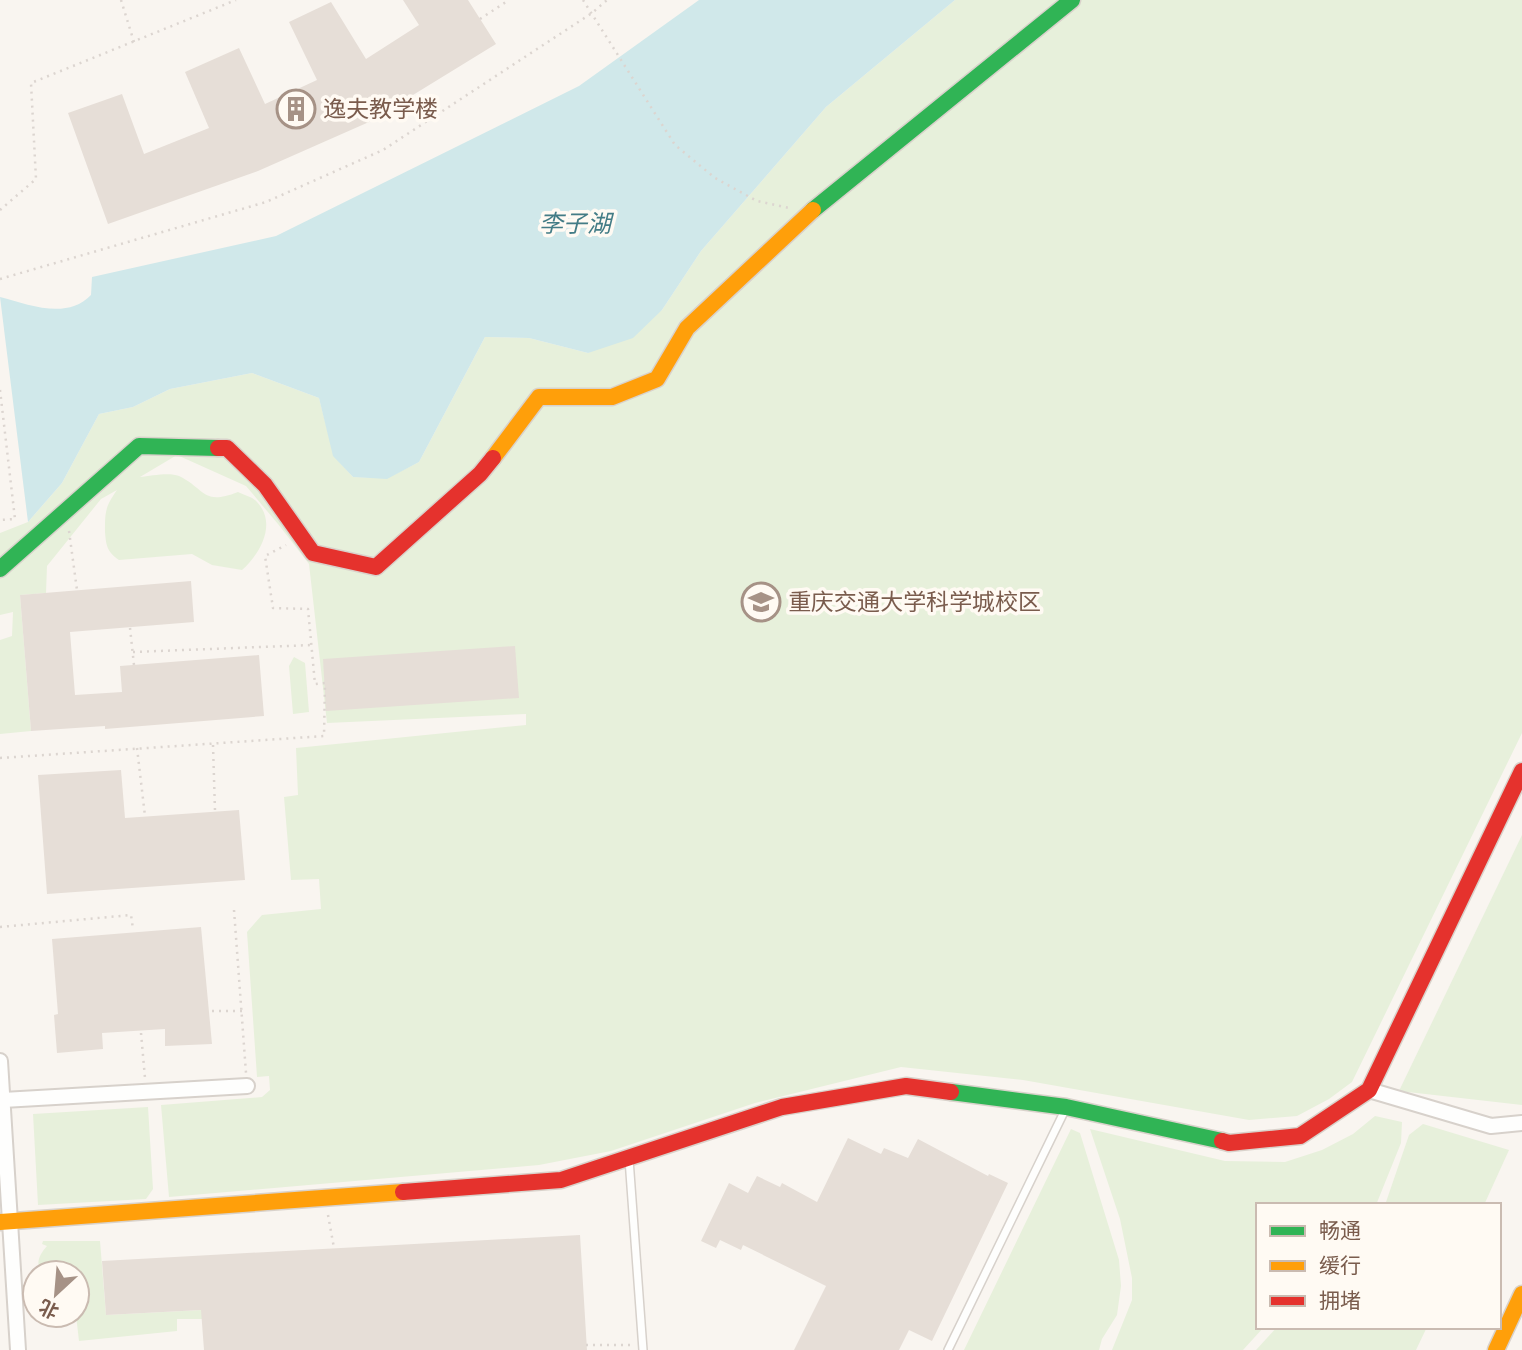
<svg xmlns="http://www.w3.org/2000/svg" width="1522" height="1350" viewBox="0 0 1522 1350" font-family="Karla,'Noto Sans SC',sans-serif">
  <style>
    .green { fill: #e7f0db }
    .water { fill: #d0e8ea }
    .building { fill: #e6ded7 }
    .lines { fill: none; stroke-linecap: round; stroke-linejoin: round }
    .lane-casing { stroke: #d7d1cb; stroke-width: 10 }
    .street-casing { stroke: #d7d1cb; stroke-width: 18 }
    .fast-casing { stroke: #d9d2cb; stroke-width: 19 }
    .slow-casing { stroke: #d9d2cb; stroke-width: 19 }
    .jam-casing { stroke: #d9d2cb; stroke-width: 19 }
    .path { stroke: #dcd5d0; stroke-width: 2.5; stroke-dasharray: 2 5; stroke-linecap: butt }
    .lane { stroke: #fefefd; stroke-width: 7 }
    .street { stroke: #fefefd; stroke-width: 14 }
    .fast { stroke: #30b455; stroke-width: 16 }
    .slow { stroke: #ff9f0a; stroke-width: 16 }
    .jam { stroke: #e5322d; stroke-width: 16 }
    .labels { text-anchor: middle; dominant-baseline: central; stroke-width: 7; stroke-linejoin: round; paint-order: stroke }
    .poi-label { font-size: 23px; fill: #7a5c4d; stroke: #fffaf3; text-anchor: start }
    .water-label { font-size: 24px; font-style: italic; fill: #437c86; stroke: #fffaf3 }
  </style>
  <rect width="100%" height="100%" fill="#f9f5f0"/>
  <g class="green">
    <path d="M955,0H1522V733L1352,1082L1329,1099L1297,1116L1249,1120L1023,1080L901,1067L755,1103L611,1151L539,1165L169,1197L161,1105L262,1097L270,1090L269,1076L257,1077L247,932L262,915L321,909L319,879L291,880L284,797L298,795L296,748L526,725V714L327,723L309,564L278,524L246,486L177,455L140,477C151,476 169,472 179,476C206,489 202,506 238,492C244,495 253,497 257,502C278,524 259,555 242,570L212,565L192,554L119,560C107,552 106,545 105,532C105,512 105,507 117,490L101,499L47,566L46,593L20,595L31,731L0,734V640L12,636L13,612L0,615V533L28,522L62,483L99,414L133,407L170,389L252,373L319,398L334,456L353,477L387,478L419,462L485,337L529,338L588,353L662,310L701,251L826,107Z"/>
    <path d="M294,657L305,663L309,712L293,714L289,666Z"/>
    <path d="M1522,835V1105L1399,1091Z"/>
    <path d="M148,1107L153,1189L146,1199L38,1205L33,1114Z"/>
    <path d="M1375,1116L1402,1122L1401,1143L1376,1205H1258V1327H1264L1243,1350H1112L1132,1300V1278L1120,1219L1090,1129L1225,1161L1285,1162L1322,1150L1353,1134Z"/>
    <path d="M1423,1124L1509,1150L1484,1205H1385L1409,1135Z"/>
    <path d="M1071,1129L1080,1133L1119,1260L1121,1286L1117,1315L1102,1339L1099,1350H964Z"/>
    <path d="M43,1241H100L106,1315L202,1310V1319H177V1331L79,1341L76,1315L77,1273H72L71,1268L40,1271C36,1261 40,1254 47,1246L42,1244Z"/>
    <path d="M1277,1327H1427L1416,1350H1256Z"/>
  </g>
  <path class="water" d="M699,0H955L826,107L701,251L662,310L633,338L588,353L529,338L485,337L419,462L387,479L353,477L333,456L319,398L252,373L170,389L133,407L99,414L62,483L28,522L0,297C30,305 67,320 91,295L92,277L276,236L579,86Z"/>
  <g class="building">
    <path d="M403,0H468L496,44L369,122L258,171L108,224L68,113L122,94L144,154L209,128L185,72L239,48L265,104L317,80L289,22L331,2L366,59L419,25Z"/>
    <path d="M191,581L194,622L70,632L75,695L122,692L120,666L259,655L264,716L105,729V726L31,731L20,595Z"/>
    <path d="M515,646L519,698L326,711L323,659Z"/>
    <path d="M121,770L125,818L239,810L245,880L47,894L38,775Z"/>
    <path d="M201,927L212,1044L165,1046V1029L102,1033L103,1049L57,1053L54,1015L58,1014L52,939Z"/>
    <path d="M848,1138L881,1154L884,1148L908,1158L918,1139L988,1176L989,1174L1008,1183L932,1341L909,1330L899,1350H794L826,1286L743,1245L741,1250L720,1240L716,1248L701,1241L729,1183L748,1193L757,1176L780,1187L782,1183L817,1202Z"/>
    <path d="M580,1235L587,1350H204L201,1310L106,1315L102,1261Z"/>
  </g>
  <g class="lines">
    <defs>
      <g id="lane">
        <path d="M629,1159L643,1350"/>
        <path d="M948,1350L1066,1108"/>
      </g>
      <g id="street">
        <path d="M0,1061L18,1350"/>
        <path d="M1369,1090L1491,1126L1522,1123"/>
        <path d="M3,1100L247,1086"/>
      </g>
      <g id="fast">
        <path d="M813,210L1072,0"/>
        <path d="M0,569L139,446L218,448"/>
        <path d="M951,1092L1066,1107L1222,1141"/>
      </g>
      <g id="slow">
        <path d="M493,458L539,397H612L657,379L687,328L813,210"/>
        <path d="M0,1222L403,1192"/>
        <path d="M1496,1350L1522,1294"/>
      </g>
      <g id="jam">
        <path d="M218,448H227L265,485L313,553L376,567L480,474L493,458"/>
        <path d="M1222,1141L1229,1143L1300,1136L1369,1090L1522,771"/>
        <path d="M403,1192L561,1180L782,1107L906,1086L951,1092"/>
      </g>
    </defs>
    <use href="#lane" class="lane-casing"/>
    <use href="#street" class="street-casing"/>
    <use href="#fast" class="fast-casing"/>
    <use href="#slow" class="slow-casing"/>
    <use href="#jam" class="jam-casing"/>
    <g class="path">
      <path d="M121,0L134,42"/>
      <path d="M583,0L675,145L715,178L757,201L789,208"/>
      <path d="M480,19L509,0"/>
      <path d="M0,210L36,179L31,83L236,0"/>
      <path d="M0,279L266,202L383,150L592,13L607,0"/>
      <path d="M0,390L15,519L0,520"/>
      <path d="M69,531L77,590"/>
      <path d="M130,628L134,665"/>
      <path d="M133,652L312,645"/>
      <path d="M213,745L215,811"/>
      <path d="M137,748L145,816"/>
      <path d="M0,758L324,736L325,683L315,684L308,609L273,608L265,556L286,545"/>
      <path d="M234,910L246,1073"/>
      <path d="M0,927L131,915L133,929"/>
      <path d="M212,1011H242"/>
      <path d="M141,1033L145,1078"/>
      <path d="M328,1215L334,1248"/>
      <path d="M586,1345H633"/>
    </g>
    <use href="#lane" class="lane"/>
    <use href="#street" class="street"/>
    <use href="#fast" class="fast"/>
    <use href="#slow" class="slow"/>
    <use href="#jam" class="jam"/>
  </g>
  <defs>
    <symbol id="building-ring" viewBox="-11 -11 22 22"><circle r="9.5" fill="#fffaf3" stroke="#a69286" stroke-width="1.5"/><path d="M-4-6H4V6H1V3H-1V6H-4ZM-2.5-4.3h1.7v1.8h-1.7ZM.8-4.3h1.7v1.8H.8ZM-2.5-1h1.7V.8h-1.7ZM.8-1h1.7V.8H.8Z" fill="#a69286"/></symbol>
    <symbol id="university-ring" viewBox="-11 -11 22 22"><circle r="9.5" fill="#fffaf3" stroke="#a69286" stroke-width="1.5"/><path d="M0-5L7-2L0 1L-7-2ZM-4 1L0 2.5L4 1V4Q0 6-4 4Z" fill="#a69286"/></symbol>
  </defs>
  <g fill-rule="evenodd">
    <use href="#building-ring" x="274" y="87" width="44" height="44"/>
    <use href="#university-ring" x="739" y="580" width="44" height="44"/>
  </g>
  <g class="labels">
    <g class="poi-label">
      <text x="323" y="109">逸夫教学楼</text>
      <text x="788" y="602">重庆交通大学科学城校区</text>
    </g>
    <g class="water-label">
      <text x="575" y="224">李子湖</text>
    </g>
  </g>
  <rect x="1256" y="1203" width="245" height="126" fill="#fffaf3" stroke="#cabbb1" stroke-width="2"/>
  <rect x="1270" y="1226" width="35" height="10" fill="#30b455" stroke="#cabbb1" stroke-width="2"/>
  <text x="1319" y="1238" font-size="21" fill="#7a5c4d">畅通</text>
  <rect x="1270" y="1261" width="35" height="10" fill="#ff9f0a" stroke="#cabbb1" stroke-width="2"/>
  <text x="1319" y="1273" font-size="21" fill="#7a5c4d">缓行</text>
  <rect x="1270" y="1296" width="35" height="10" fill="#e5322d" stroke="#cabbb1" stroke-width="2"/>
  <text x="1319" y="1308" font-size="21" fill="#7a5c4d">拥堵</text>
  <g transform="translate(56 1294) rotate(206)"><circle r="33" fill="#fffaf3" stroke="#cabbb1" stroke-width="2"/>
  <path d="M0-5L12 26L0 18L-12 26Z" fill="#a69286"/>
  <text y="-10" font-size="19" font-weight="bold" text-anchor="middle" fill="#7a5c4d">北</text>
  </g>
</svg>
